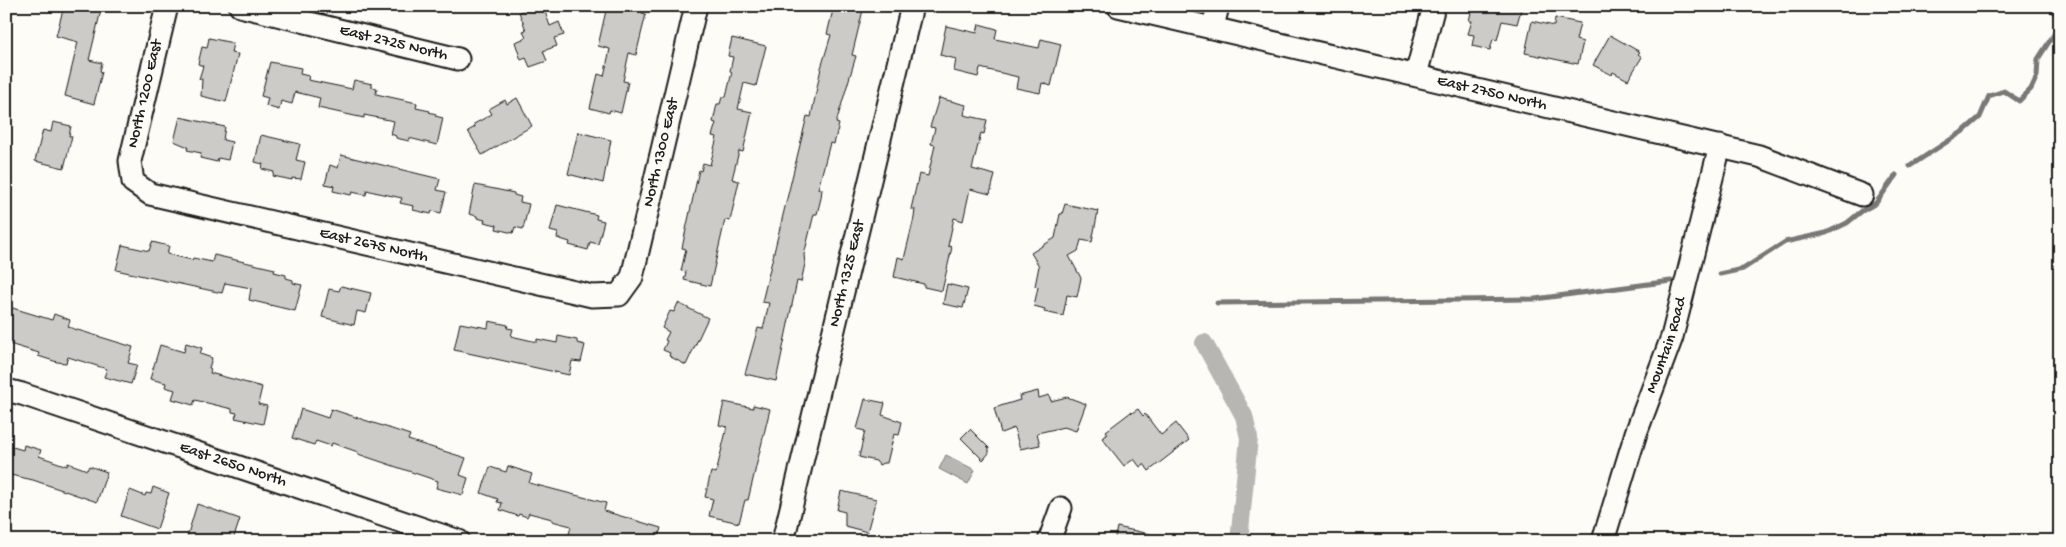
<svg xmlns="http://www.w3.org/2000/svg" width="2066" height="547" viewBox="0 0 2066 547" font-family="'Gochi Hand',sans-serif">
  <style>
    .water { fill: #b7b6b2; stroke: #797876 }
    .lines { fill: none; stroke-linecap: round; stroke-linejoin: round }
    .stream { stroke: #797876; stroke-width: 5 }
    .canal { stroke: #b7b6b2; stroke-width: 18 }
    .building { fill: #cccbc8; stroke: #1c1c1c }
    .minor-casing { stroke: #1c1c1c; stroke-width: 25 }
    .minor { stroke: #fdfcf7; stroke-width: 21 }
    .labels { text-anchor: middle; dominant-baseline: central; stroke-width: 4; stroke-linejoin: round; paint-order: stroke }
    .street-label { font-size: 16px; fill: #1c1c1c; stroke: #fdfcf7 }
  </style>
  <rect width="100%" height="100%" fill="#fdfcf7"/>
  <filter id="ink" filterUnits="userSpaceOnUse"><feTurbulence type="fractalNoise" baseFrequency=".02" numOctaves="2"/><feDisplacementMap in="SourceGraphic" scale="10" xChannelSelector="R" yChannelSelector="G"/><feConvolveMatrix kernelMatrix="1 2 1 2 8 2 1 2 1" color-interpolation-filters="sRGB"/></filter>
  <g filter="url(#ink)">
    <path class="water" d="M946,455L975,470L968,484L939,469Z"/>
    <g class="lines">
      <g class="stream">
        <path d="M1910,166L1965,130L1980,117L1989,96L2004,91L2019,101L2031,89L2037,76L2038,59L2058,28L2060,17L2050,9L2052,6"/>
        <path d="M1720,274L1743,269L1785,242L1826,233L1847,223L1862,211L1876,203L1896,175"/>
        <path d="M1217,303L1535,299L1671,281"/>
      </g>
      <path class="canal" d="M1204,343L1244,416L1249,438L1239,541"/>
    </g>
    <g class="building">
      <path d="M64,6H102L89,60L102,63L100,71L102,72L94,104L65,96L78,42L56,36Z"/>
      <path d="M535,6H543L550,26L559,22L564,35L554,38L557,46L543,51L547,61L530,67L526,58L521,60L515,42L526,38L523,31L526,30L519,12Z"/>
      <path d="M607,6L623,10L624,6H644L642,13L646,14L636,55L629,53L623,81L628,82L621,113L610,110L609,113L590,108L598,74L604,76L610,49L598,46Z"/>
      <path d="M834,6H864L852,55L856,56L836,123L839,124L834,144L830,143L818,189H822L821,198L817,214H814L804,255L805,264L801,282L797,281L776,381L745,374L758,328L763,329L769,303L762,302L807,116L811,117L821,68L831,35L827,34Z"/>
      <path d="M1476,6H1522L1517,24L1502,21L1497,40L1493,39L1490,50L1472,46L1474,35L1468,34L1472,21H1469L1472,8L1475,9Z"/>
      <path d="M1555,18L1580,23L1576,40L1583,42L1578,64L1525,53L1532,21L1554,26Z"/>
      <path d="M979,24L997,29L995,39L1039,48L1041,39L1061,44L1051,86L1042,83L1040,93L1016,88L1018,77L980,68L978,77L954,71L956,59L940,55L946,26L977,33Z"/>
      <path d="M1610,35L1640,52L1638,54L1642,57L1628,80L1613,72L1612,75L1593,65Z"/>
      <path d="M209,38L233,43L231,53L238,54L226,102L201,96L202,79H199L203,66L198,64L202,47L207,48Z"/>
      <path d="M732,38L766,46L756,86L744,83L738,109L752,112L743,152L739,151L732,179L739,181L730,221L725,220L710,286L684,280L686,272L681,271L686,249L682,248L699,170L701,171L703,163L710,165L717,137L712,136L716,123L713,122L717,104H720L722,97H726L732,72L730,71L733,57L728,56Z"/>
      <path d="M270,62L301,68L300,74L309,76L308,80L352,89L354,80L372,84V87L377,88L376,94L417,103L416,108L430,111L429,112L436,114L435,116L443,118L437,145L409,138V141L396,138V136L391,134L394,121L364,115V118L318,108L320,98L295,92L292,104L281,101L279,110L266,106L268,98L261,96Z"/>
      <path d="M517,98L532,126L482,155L468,131L475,127L474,124L492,114L489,109L505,100L507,104Z"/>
      <path d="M939,98L966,105L964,115L987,120L984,134L981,133L972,169L995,175L990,194L970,189L963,221L954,218L948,246L952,247L942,291L924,287V284L894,277L898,257L904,259L914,218L915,209H911L919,174L928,176L935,145L931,144L935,128L930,127Z"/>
      <path d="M180,117L225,127L223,140L232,142L228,160L218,158L217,162L200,158L201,153L187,150L188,147L174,141Z"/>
      <path d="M53,122L71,126L69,136H72L64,168L35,161L43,130L51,132Z"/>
      <path d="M578,132L611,140L603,183L568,174Z"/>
      <path d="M261,135L300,144L296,160L305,162L301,179L292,178V180L273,176L274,172L262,169L263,164L255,162Z"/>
      <path d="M341,155L440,179L437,190L446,192L441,213L432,211L431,214L413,210L414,206L400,203L402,198L374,192L367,190L366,195L352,192L351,195L333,191L334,186L325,184L330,165L338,168Z"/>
      <path d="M475,185L514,193V195L521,197L520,202L529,204L523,229L515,227L513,233L496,229L497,225L484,222L485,220L477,218V216L469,214Z"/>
      <path d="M1065,204L1098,211L1092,242L1081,240L1078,251L1069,256L1081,278L1077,297L1067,295L1063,316L1044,312L1045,309L1034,306L1038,287L1035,286L1039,266L1031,253L1055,238L1060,214H1062Z"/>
      <path d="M557,205L597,215L596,219L604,221L598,244L590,242L588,250L569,245L570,242L557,238L558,233L550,231Z"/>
      <path d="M152,242L169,246L167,254L192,260L193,258L212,262L214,255L275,269L274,272L286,275V278L293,280V283L302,285L295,311L249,300L251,288L225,283L222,293L116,270L122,245L149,251Z"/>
      <path d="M947,284L968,289L963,308L943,304Z"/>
      <path d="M341,286L371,293L366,313L357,311L354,325L322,317L329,289L339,291Z"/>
      <path d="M678,303L708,318L686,365L669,356L670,353L663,350L667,341L665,340L669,332L662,328L670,311L674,312Z"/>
      <path d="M6,306L52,320L54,314L70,320L68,327L133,347L128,363L137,365L131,384L104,377L107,369L68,357L66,363L57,362L38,356L39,353L6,343Z"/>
      <path d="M489,321L508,325L507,328L513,329L511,336L537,342V339L557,343L558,336L577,340V343L585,345L581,362L572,361L569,375L454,350L460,323L488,328Z"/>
      <path d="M186,343L202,348L200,354L212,358L209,368L211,369L210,373L262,387L258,404L267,406L263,424L235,418L237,413L232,412V409L195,400L193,405L172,399L175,390L165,387L166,383L150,379L160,345L184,352Z"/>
      <path d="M1038,391L1039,398L1049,395L1051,401L1067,397L1086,404L1076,431L1064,427L1037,433L1040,445L1020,449L1014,428L1001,433L994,408L1020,400L1019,396Z"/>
      <path d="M865,399L885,403L882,415L902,422L899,435L894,434L887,463H883L879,465L876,461L859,457L865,431L857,429Z"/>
      <path d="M724,402L753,408V405L770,409L748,500H745L739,523L709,516L713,499L705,497L711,472L716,473L727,427L719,425Z"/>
      <path d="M301,409L328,418L331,409L410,435L408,440L466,458L460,475L468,478L463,495L436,488L438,481L358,454V452L332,443L331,446L316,441L314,445L292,438Z"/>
      <path d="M1138,409L1143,416L1145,414L1161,435L1176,423L1189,440L1149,471L1144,464L1140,467L1134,459L1124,466L1102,438L1108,434L1106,431L1131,412L1132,413Z"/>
      <path d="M970,429L989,448V453L983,460L961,438Z"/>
      <path d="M6,445L23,450L24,445L41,450L39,456L67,466L68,463L87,470L89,466L107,472L97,502L33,480L6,474Z"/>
      <path d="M508,466L532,474L529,483L606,503L604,511L661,528L657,541H600L587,537V539L569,534L571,526L552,521V519L529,513L527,517L519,514L518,516L500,510L502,503L497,502L498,499L481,493L490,467L506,472Z"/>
      <path d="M153,487L169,493L157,529L121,516L130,490L145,496L146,493L151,494Z"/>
      <path d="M841,491L876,499L867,532L845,526V512L837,510Z"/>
      <path d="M197,504L240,519L233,540L222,536L221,541H201L187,537Z"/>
      <path d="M1117,527L1154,535V541H1114Z"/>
    </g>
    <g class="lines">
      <defs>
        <g id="minor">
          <path id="s1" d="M167,6L130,161L133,182L150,194L592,296L619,295L632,277L696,6"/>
          <path id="s2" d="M240,6L458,59"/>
          <path id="s3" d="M1118,6L1759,156L1862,195"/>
          <path d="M1213,27L1218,6"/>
          <path d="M1416,75L1434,6"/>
          <path id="s4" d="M6,390L22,394L459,541"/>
          <path id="s5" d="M783,541L912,6"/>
          <path d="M1049,541L1061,508"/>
          <path id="s6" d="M1603,541L1636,433L1672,337L1720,146"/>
        </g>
      </defs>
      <use href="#minor" class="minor-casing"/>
      <use href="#minor" class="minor"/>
    </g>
  </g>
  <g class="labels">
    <g class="street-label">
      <text stroke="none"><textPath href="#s2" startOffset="158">East 2725 North</textPath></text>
      <text stroke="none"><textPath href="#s3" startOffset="384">East 2750 North</textPath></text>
      <text transform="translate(146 94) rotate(-77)">North 1200 East</text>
      <text stroke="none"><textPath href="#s1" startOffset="832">North 1300 East</textPath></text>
      <text stroke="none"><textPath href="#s1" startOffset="431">East 2675 North</textPath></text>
      <text stroke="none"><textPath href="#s5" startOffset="275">North 1325 East</textPath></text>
      <text stroke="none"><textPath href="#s6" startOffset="206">Mountain Road</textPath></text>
      <text stroke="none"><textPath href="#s4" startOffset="239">East 2650 North</textPath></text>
    </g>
  </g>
  <rect width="2066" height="547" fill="none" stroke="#fdfcf7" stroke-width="25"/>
  <rect x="12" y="12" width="2041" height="522" fill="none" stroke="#1c1c1c" stroke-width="2" filter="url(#ink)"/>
</svg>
